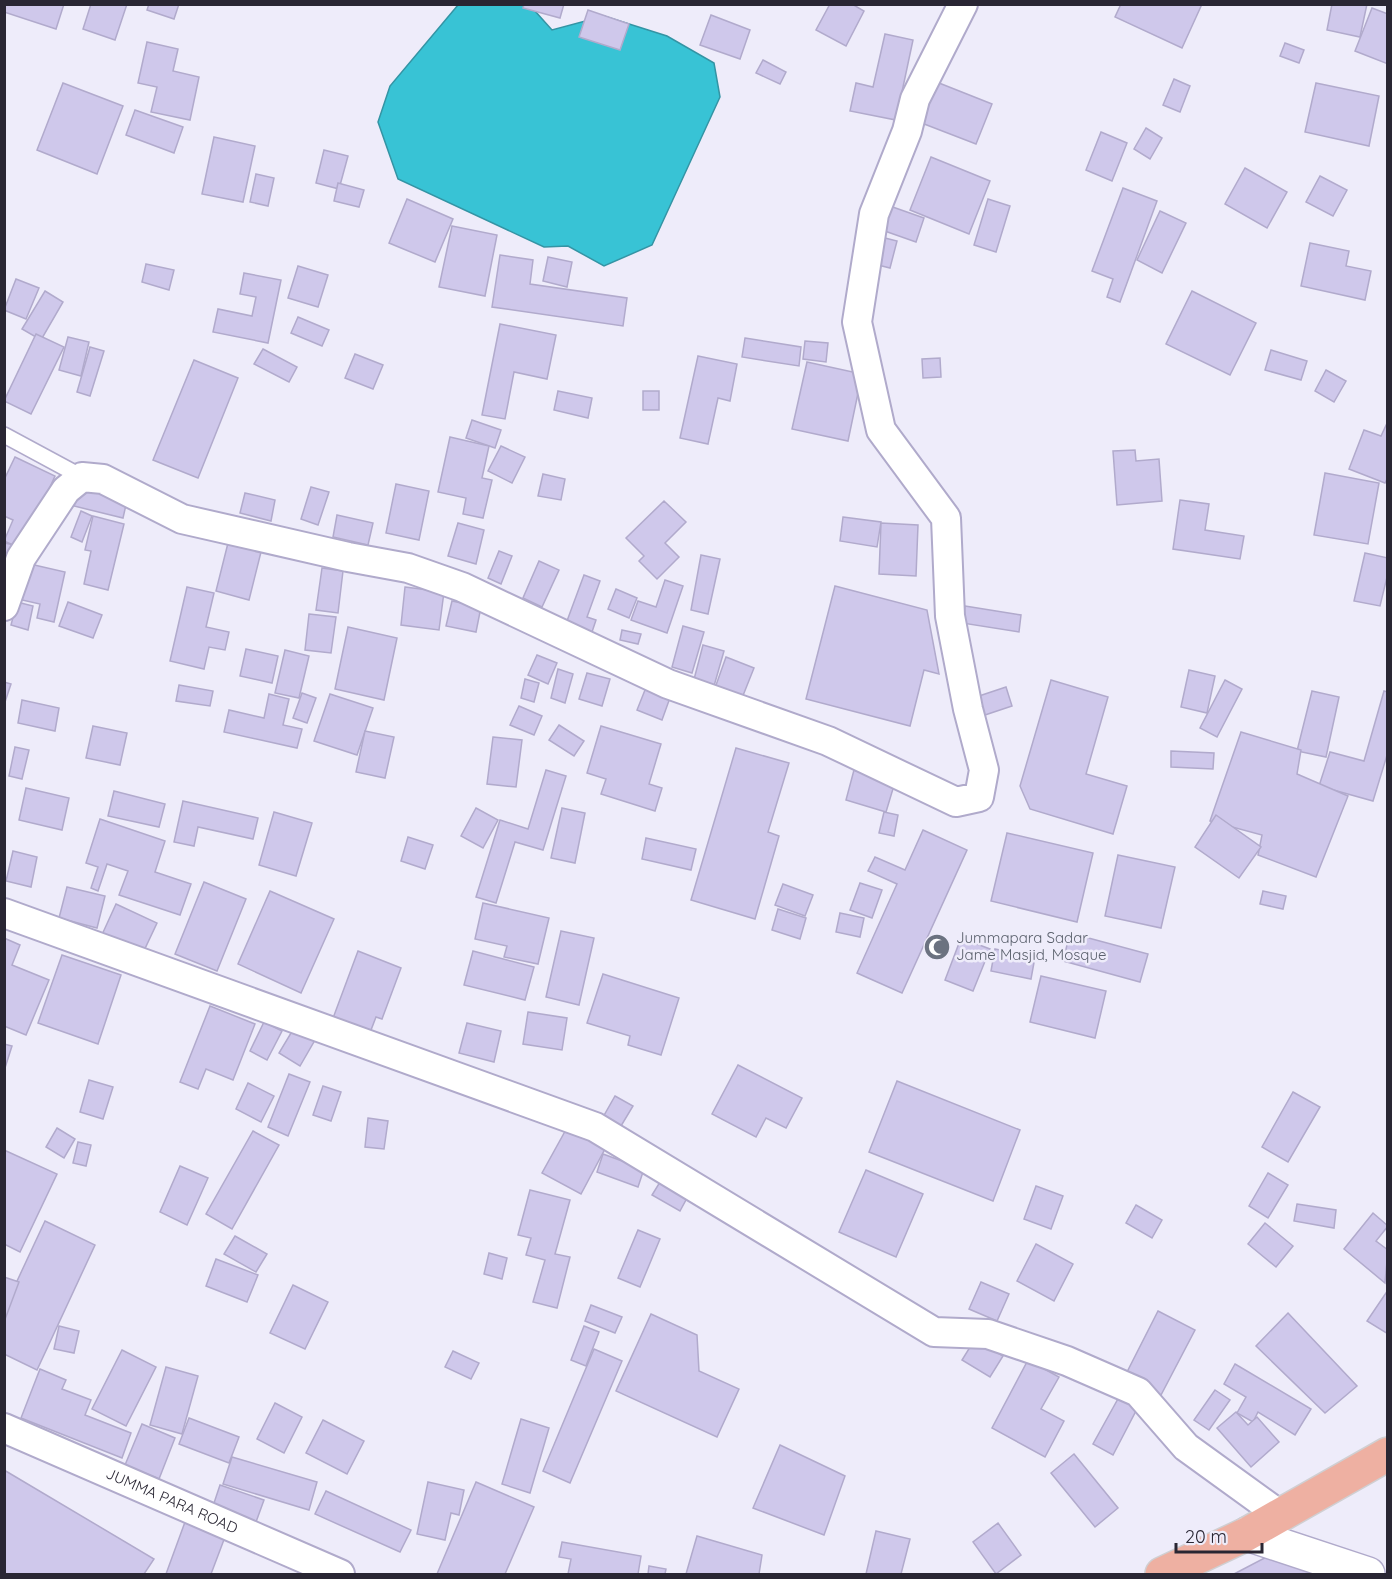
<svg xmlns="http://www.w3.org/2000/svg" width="1392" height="1579" font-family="Quicksand,sans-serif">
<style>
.water{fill:#38c3d5;stroke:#3494a4;stroke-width:1.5}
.building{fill:#cfc8eb;stroke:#b1aacc;stroke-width:1.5}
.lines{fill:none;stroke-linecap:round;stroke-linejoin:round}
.service-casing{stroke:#b0aacb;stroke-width:18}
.minor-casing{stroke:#b0aacb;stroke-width:32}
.tertiary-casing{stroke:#b0aacb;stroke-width:36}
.trunk-casing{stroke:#d0cfd2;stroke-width:36}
.service{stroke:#fff;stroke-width:15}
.minor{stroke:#fff;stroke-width:28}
.tertiary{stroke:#fff;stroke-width:33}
.trunk{stroke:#eeb0a2;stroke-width:33}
.labels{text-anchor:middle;stroke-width:5;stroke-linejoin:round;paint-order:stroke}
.worship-label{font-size:15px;fill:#5b616d;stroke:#eeecfa;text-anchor:start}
.street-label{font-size:15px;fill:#292633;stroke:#eeecfa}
</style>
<rect width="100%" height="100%" fill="#eeecfa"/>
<!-- water -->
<path class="water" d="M458,5h64l12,5 18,20 52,-14 63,20 47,27 6,34 -68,148 -48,21 -36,-20 -24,1 -146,-68 -20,-57 12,-36z"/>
<!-- building -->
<g class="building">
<path d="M4,4h60l-8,25 -52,-17z"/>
<path d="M127,4l-12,36 -32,-11 8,-25z"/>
<path d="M149,4h30l-5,15 -27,-9z"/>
<path d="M524,4h40l-4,14 -37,-10z"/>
<path d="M830,4h22l12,7 -18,35 -30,-16z"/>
<path d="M1121,4h81l-20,44 -67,-31z"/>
<path d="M1332,4h35l-7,33 -33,-7z"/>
<path d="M1372,8l16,6v50l-33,-13z"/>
<path d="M588,10l41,14 -9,26 -41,-13z"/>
<path d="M711,15l39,15 -10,29 -40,-14z"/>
<path d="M885,34l28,6 -17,80 -46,-9 6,-28 17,4z"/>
<path d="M147,42l31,7 -5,22 26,6 -9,43 -39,-8 6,-25 -19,-4z"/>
<path d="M1285,43l19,7 -5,13 -19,-7z"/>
<path d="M763,60l23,12 -6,12 -24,-11z"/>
<path d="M1174,79l16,7 -10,26 -17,-7z"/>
<path d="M934,81l58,23 -16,40 -57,-22z"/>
<path d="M63,83l60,23 -26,68 -60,-24z"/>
<path d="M1316,83l63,13 -10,50 -64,-14z"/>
<path d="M135,110l48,17 -9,26 -48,-18z"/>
<path d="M1146,128l16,10 -12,21 -16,-10z"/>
<path d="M1101,132l26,11 -15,38 -26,-11z"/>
<path d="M214,137l41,9 -12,56 -41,-8z"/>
<path d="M324,150l24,6 -9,33 -23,-6z"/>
<path d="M931,157l59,24 -21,53 -59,-24z"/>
<path d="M1245,168l42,24 -20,36 -42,-24z"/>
<path d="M256,174l18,4 -6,28 -18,-4z"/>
<path d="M1320,176l27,14 -14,26 -27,-14z"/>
<path d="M338,183l26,7 -5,17 -25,-6z"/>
<path d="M1123,188l34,13 -37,101 -13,-5 6,-18 -21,-8z"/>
<path d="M407,199l46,20 -18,43 -46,-19z"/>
<path d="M988,199l22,7 -14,46 -22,-7z"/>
<path d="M887,205l37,13 -8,24 -37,-13z"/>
<path d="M1160,211l26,12 -24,50 -25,-13z"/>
<path d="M452,226l45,9 -12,61 -46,-9z"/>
<path d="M881,237l16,4 -7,27 -16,-4z"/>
<path d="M1310,243l39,8 -3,15 25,5 -6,29 -64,-14z"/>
<path d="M500,255l33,5 -3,24 97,14 -4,28 -131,-19z"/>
<path d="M548,257l24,5 -5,25 -24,-6z"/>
<path d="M146,264l28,6 -5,20 -27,-8z"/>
<path d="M298,266l30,9 -10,32 -30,-9z"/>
<path d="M244,273l37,7 -13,63 -55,-11 5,-23 34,7 4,-19 -16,-3z"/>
<path d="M16,279l23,9 -13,31 -22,-9z"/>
<path d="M45,291l18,11 -22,38 -19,-11z"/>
<path d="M1192,291l64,32 -26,52 -64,-31z"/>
<path d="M298,317l31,13 -7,16 -31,-13z"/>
<path d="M500,324l56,11 -9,44 -33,-7 -9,47 -23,-4z"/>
<path d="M36,334l28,13 -33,67 -27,-13z"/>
<path d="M68,337l21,5 -8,34 -22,-6z"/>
<path d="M745,338l56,9 -2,19 -57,-9z"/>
<path d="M805,341l23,2 -2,19 -23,-3z"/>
<path d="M90,347l14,4 -14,45 -13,-4z"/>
<path d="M263,349l34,18 -8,15 -35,-18z"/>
<path d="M1271,350l36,11 -6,19 -36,-10z"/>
<path d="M355,354l28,11 -10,24 -28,-11z"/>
<path d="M698,356l39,8 -7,37 -12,-3 -10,46 -28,-6z"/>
<path d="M940,358l1,19 -18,1 -1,-19z"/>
<path d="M194,360l44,18 -40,100 -45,-18z"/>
<path d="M807,362l55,12 -14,67 -56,-12z"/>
<path d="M1326,370l20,11 -12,21 -19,-11z"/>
<path d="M558,391l34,7 -4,20 -34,-8z"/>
<rect x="643" y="391" width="16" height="19"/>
<path d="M472,420l29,10 -6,18 -29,-10z"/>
<path d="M1388,421v56l-3,6 -36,-14 15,-39 17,6z"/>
<path d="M450,437l39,9 -7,32 10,2 -9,38 -20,-4 3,-16 -28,-6z"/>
<path d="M501,446l24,11 -13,26 -24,-12z"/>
<path d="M1135,450l1,11 23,-2 3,42 -45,4 -4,-54z"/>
<path d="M15,457l40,19 -33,73 -18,-8 9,-21 -9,-4v-36z"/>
<path d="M1325,473l54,10 -11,61 -54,-9z"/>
<path d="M543,474l22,5 -4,21 -23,-4z"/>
<path d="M79,484l49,12 -5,22 -49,-12z"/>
<path d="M396,484l33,7 -10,49 -33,-7z"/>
<path d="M311,487l18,5 -11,33 -17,-6z"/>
<path d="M245,493l30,7 -4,21 -31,-8z"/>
<path d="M1180,500l29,4 -4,26 39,6 -4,23 -67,-10z"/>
<path d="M664,501l22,21 -21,21 14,14 -22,22 -18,-18 5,-5 -18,-18z"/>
<path d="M81,511l11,5 -10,26 -11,-5z"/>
<path d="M337,515l36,8 -5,22 -35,-8z"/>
<path d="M93,516l31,8 -16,66 -24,-6 7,-33 -6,-1z"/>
<path d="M843,517l38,5 -4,25 -37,-6z"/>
<path d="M458,523l26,7 -8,34 -28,-8z"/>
<path d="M881,523l37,2 -2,51 -37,-2z"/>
<path d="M229,539l33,9 -13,52 -33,-9z"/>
<path d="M4,543l11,2 -11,23z"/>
<path d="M499,551l13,5 -11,28 -13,-6z"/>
<path d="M1365,553l23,5v15l-8,33 -26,-5z"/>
<path d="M701,555l19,4 -12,55 -17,-4z"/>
<path d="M539,561l20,9 -17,37 -19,-9z"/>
<path d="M30,564l35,8 -11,50 -17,-4 3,-14 -18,-4z"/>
<path d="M322,568l21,3 -5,42 -22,-3z"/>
<path d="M584,575l16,6 -13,36 9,3 -6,18 -26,-9z"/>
<path d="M665,580l18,6 -16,47 -36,-13 7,-19 18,6z"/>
<path d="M835,586l92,24 12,64 -15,-4 -14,56 -104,-27z"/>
<path d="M187,587l27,6 -8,34 23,5 -4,18 -16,-3 -5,22 -34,-8z"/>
<path d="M405,587l39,5 -5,38 -38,-5z"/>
<path d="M616,589l21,9 -8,20 -21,-9z"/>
<path d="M452,601l29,6 -5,25 -30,-6z"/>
<path d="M17,602l16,4 -5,24 -17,-5z"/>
<path d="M68,602l34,13 -9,23 -34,-12z"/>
<path d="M965,606l56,9 -2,17 -57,-9z"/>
<path d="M309,614l27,3 -5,36 -26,-3z"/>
<path d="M683,626l21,6 -12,41 -20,-6z"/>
<path d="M348,627l49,11 -13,62 -49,-11z"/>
<path d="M622,630l19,4 -3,10 -18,-4z"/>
<path d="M703,645l21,6 -12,42 -20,-6z"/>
<path d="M246,649l32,7 -6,27 -32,-7z"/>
<path d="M285,650l24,6 -10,42 -24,-5z"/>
<path d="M537,655l20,8 -9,21 -20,-9z"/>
<path d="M726,657l28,11 -12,30 -27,-10z"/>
<path d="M558,669l15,5 -8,29 -14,-5z"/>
<path d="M1189,670l26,6 -8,37 -26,-6z"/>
<path d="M587,673l23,6 -8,27 -23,-7z"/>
<path d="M525,679l14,4 -5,19 -13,-4z"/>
<path d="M1051,680l57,17 -22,77 41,12 -14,48 -83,-25 -10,-23z"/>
<path d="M1225,680l17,9 -25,48 -17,-9z"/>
<path d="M4,682l7,2 -7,21z"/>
<path d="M179,685l34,6 -3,15 -34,-5z"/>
<path d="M647,685l24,10 -9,25 -25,-10z"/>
<path d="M1006,687l6,19 -39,13 -6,-19z"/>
<path d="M1312,691l27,6 -13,60 -29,-6z"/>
<path d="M1384,691l4,1v60l-15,49 -54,-15 11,-34 34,9z"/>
<path d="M302,693l14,5 -9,25 -14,-5z"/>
<path d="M269,694l20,5 -6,26 19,4 -5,19 -73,-16 5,-22 35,8z"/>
<path d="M330,694l43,14 -16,47 -43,-14z"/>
<path d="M22,700l37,8 -4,23 -37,-8z"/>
<path d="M519,706l23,10 -8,19 -24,-10z"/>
<path d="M559,725l25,16 -10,15 -25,-16z"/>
<path d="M93,726l34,7 -7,32 -34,-7z"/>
<path d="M601,726l60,18 -12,40 13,4 -7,23 -54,-17 5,-15 -19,-6z"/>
<path d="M365,731l29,6 -9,41 -29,-6z"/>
<path d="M1241,732l60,18 -4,24 51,22 -32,81 -58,-22 4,-20 -52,-14z"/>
<path d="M493,737l29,3 -6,47 -29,-3z"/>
<path d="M15,747l14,3 -7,29 -13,-3z"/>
<path d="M736,748l53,15 -21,69 11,4 -24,83 -64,-19z"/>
<path d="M1171,751l43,2 -1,16 -42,-2z"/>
<path d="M546,770l20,6 -23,74 -28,-8 -19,61 -20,-6 24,-77 28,9z"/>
<path d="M854,770l41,12 -9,30 -40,-12z"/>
<path d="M26,788l43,10 -7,32 -43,-10z"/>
<path d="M114,791l51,13 -6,23 -51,-11z"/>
<path d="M183,801l75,17 -5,21 -55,-12 -4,19 -20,-4z"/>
<path d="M476,808l22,12 -15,28 -22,-12z"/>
<path d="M562,808l23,5 -10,50 -24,-5z"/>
<path d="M274,812l38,11 -16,53 -37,-11z"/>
<path d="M884,812l14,3 -4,21 -15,-3z"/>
<path d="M1216,815l45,32 -22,31 -44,-31z"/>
<path d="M100,819l65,22 -10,31 36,12 -11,31 -61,-20 9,-24 -21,-7 -9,27 -7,-3 7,-21 -12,-4z"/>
<path d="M923,830l44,20 -65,143 -45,-20 40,-89 -29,-13 7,-14 30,13z"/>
<path d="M1007,833l86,20 -16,69 -86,-21z"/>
<path d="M408,837l25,8 -8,24 -24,-8z"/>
<path d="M646,838l50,11 -5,21 -49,-11z"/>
<path d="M13,851l24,6 -6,30 -25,-6z"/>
<path d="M1118,855l57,12 -14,61 -56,-12z"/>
<path d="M204,882l42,17 -29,72 -42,-17z"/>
<path d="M860,883l22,7 -10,28 -22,-8z"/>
<path d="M783,884l30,11 -8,21 -30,-11z"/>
<path d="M67,887l38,9 -8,32 -38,-10z"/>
<path d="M270,891l64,28 -33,74 -63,-29z"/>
<path d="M1263,891l23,5 -3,13 -23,-5z"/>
<path d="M483,903l66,15 -11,46 -34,-7 3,-11 -32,-7z"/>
<path d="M116,904l41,19 -16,34 -41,-18z"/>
<path d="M778,909l28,9 -6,21 -28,-9z"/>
<path d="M840,913l24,5 -4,19 -24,-5z"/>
<path d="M561,931l33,7 -15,67 -33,-8z"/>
<path d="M1070,933l78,21 -8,28 -77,-21z"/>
<path d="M4,938l16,7 -8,20 37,15 -23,55 -22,-9z"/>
<path d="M961,938l29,11 -17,42 -28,-11z"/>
<path d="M995,949l40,8 -4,22 -40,-8z"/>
<path d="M358,951l43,17 -19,51 -6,-2 -13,34 -37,-14z"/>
<path d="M473,951l61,16 -9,33 -61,-15z"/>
<path d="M62,955l59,20 -23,69 -60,-21z"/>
<path d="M603,974l76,24 -18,57 -33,-10 2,-9 -43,-13z"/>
<path d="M1041,976l65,15 -11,47 -65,-16z"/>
<path d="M210,1006l45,18 -22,56 -27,-11 -8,20 -18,-7z"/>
<path d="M528,1012l39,6 -5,32 -39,-6z"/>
<path d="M264,1022l18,9 -15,29 -17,-9z"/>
<path d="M467,1023l34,8 -7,31 -35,-9z"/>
<path d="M294,1028l21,12 -15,26 -21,-13z"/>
<path d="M4,1044l8,2 -8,25z"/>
<path d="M738,1065l64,33 -16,30 -20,-10 -10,19 -44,-23z"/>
<path d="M289,1074l21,8 -22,54 -20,-9z"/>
<path d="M89,1080l24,7 -10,32 -23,-7z"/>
<path d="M897,1081l123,49 -27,71 -124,-49z"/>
<path d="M248,1083l26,13 -13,26 -25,-13z"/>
<path d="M323,1086l18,6 -10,29 -18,-6z"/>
<path d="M1293,1092l27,15 -32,55 -26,-15z"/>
<path d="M615,1096l18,10 -18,30 -17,-10z"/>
<path d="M368,1118l20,3 -4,28 -19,-2z"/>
<path d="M568,1126l38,21 -25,47 -39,-21z"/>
<path d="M57,1128l18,11 -11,19 -18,-11z"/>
<path d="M253,1131l26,14 -47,84 -26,-15z"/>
<path d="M78,1142l13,3 -5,21 -13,-3z"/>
<path d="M4,1150l53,24 -37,78 -16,-8z"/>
<path d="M603,1154l41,15 -6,18 -41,-15z"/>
<path d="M180,1166l28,12 -21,47 -27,-13z"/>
<path d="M866,1170l57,24 -27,63 -57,-25z"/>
<path d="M1268,1173l20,12 -20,33 -19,-12z"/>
<path d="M660,1182l27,16 -7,13 -28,-16z"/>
<path d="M1036,1186l27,10 -12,33 -27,-10z"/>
<path d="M530,1190l40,10 -15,54 15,3 -13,51 -24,-6 12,-42 -19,-5 5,-17 -13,-3z"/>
<path d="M1297,1204l39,6 -2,18 -40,-7z"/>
<path d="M1136,1205l26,15 -10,18 -26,-15z"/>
<path d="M1373,1213l15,13 -12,15 12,9 -3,33 -41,-34z"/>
<path d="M45,1221l50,24 -58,125 -33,-16v-45z"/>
<path d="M1265,1223l28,23 -17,21 -28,-23z"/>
<path d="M638,1230l22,9 -20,48 -22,-9z"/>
<path d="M235,1236l32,18 -11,18 -32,-18z"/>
<path d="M1036,1244l37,20 -19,37 -37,-20z"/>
<path d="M489,1253l18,5 -5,21 -18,-5z"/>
<path d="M216,1259l42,16 -11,27 -41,-16z"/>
<path d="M4,1277l15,5 -15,40z"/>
<path d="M981,1282l28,12 -12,27 -28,-12z"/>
<path d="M293,1285l35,17 -23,47 -35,-16z"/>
<path d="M1388,1290v44l-21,-13z"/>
<path d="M591,1305l31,12 -7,16 -30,-12z"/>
<path d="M1158,1311l37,19 -34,65 -36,-19z"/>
<path d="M1288,1313l69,73 -32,27 -69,-67z"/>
<path d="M651,1314l46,21 2,36 40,18 -22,48 -101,-46z"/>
<path d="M59,1326l20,5 -5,22 -20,-4z"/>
<path d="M584,1326l15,6 -13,34 -15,-6z"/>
<path d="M975,1339l28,17 -13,21 -28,-17z"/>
<path d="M594,1349l28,12 -52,122 -27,-12z"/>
<path d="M122,1350l34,17 -30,59 -34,-17z"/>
<path d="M453,1351l26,12 -8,16 -26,-12z"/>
<path d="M1028,1360l31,17 -18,32 23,12 -19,36 -53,-29z"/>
<path d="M1235,1364l76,45 -16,26 -37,-23 -5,10 -16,-9 9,-16 -22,-13z"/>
<path d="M166,1367l32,9 -16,58 -32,-9z"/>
<path d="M40,1369l26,11 -4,9 29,11 -6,15 46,18 -9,25 -101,-40z"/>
<path d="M1215,1390l15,10 -21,30 -15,-10z"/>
<path d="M1119,1397l19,10 -25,48 -20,-11z"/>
<path d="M275,1403l27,14 -18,36 -27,-14z"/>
<path d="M1236,1412l12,13 9,-8 22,25 -28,25 -34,-39z"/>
<path d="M189,1418l50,19 -10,26 -50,-19z"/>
<path d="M521,1419l28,9 -19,65 -28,-9z"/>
<path d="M323,1420l41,21 -17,33 -41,-21z"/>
<path d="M142,1424l33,14 -16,41 -34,-14z"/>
<path d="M780,1445l65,31 -21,59 -71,-27z"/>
<path d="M1074,1454l44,54 -23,19 -44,-54z"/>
<path d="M232,1457l85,25 -8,28 -86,-26z"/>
<path d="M4,1470l150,89 -10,15h-140z"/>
<path d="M428,1482l36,8 -5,25 -8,-2 -6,27 -28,-6z"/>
<path d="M476,1482l58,25 -29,67h-68z"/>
<path d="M220,1485l44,15 -8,22 -43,-16z"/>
<path d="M326,1491l85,39 -11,22 -85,-38z"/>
<path d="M185,1522l40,15 -14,37h-45z"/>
<path d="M998,1523l23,32 -25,19 -23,-32z"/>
<path d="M876,1531l34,8 -9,35h-35z"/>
<path d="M697,1536l65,19 -3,19h-73z"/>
<path d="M562,1542l79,14 -3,18h-70l3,-15 -12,-2z"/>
<path d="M1274,1553l65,21h-105z"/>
<path d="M649,1566l17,3 -1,5h-17z"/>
</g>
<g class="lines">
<defs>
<path id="service" d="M4,435l78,42"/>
<g id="minor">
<path d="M4,606l17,-48 45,-68 16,-13 21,2 79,40 166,38 60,11 54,19 206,97 160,57 128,61 23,-5 5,-27 -16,-61 -18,-93 -4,-98 -65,-88 -24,-108 17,-108 33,-83 8,-32 48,-95"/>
<path d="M4,913l591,214 339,205 54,2 79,27 71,31 48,55 94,68"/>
<path id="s1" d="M4,1428l336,146"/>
</g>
<path id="tertiary" d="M1247,1534l121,40"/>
<path id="trunk" d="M1162,1574l85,-40 141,-80"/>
</defs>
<!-- service casing -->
<use href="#service" class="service-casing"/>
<!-- minor casing -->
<use href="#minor" class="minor-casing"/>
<!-- tertiary casing -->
<use href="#tertiary" class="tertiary-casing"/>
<!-- trunk casing -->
<use href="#trunk" class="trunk-casing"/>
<!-- service -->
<use href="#service" class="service"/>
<!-- minor -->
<use href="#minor" class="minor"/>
<!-- tertiary -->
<use href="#tertiary" class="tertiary"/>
<!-- trunk -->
<use href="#trunk" class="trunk"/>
</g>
<!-- icons -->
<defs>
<symbol id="mosque-disc" viewBox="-11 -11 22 22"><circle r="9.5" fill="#6b7280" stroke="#eeecfa"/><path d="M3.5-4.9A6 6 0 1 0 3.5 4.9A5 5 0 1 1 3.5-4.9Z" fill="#fff"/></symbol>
</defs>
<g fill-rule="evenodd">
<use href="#mosque-disc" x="922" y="932" width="30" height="30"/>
</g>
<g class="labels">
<!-- worship labels -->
<g class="worship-label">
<text x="956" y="943">Jummapara Sadar<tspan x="956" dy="17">Jame Masjid, Mosque</tspan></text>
</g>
<!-- street labels -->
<g class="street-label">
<text dy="5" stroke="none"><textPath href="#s1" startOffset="183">JUMMA PARA ROAD</textPath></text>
</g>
</g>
<!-- border -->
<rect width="1392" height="1579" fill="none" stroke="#292633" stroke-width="12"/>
<!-- scale -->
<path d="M1176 1543v9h86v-9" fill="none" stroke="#292633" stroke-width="3"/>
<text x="1185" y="1543" font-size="18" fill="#292633" stroke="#eeecfa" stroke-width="4.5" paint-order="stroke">20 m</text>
</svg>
